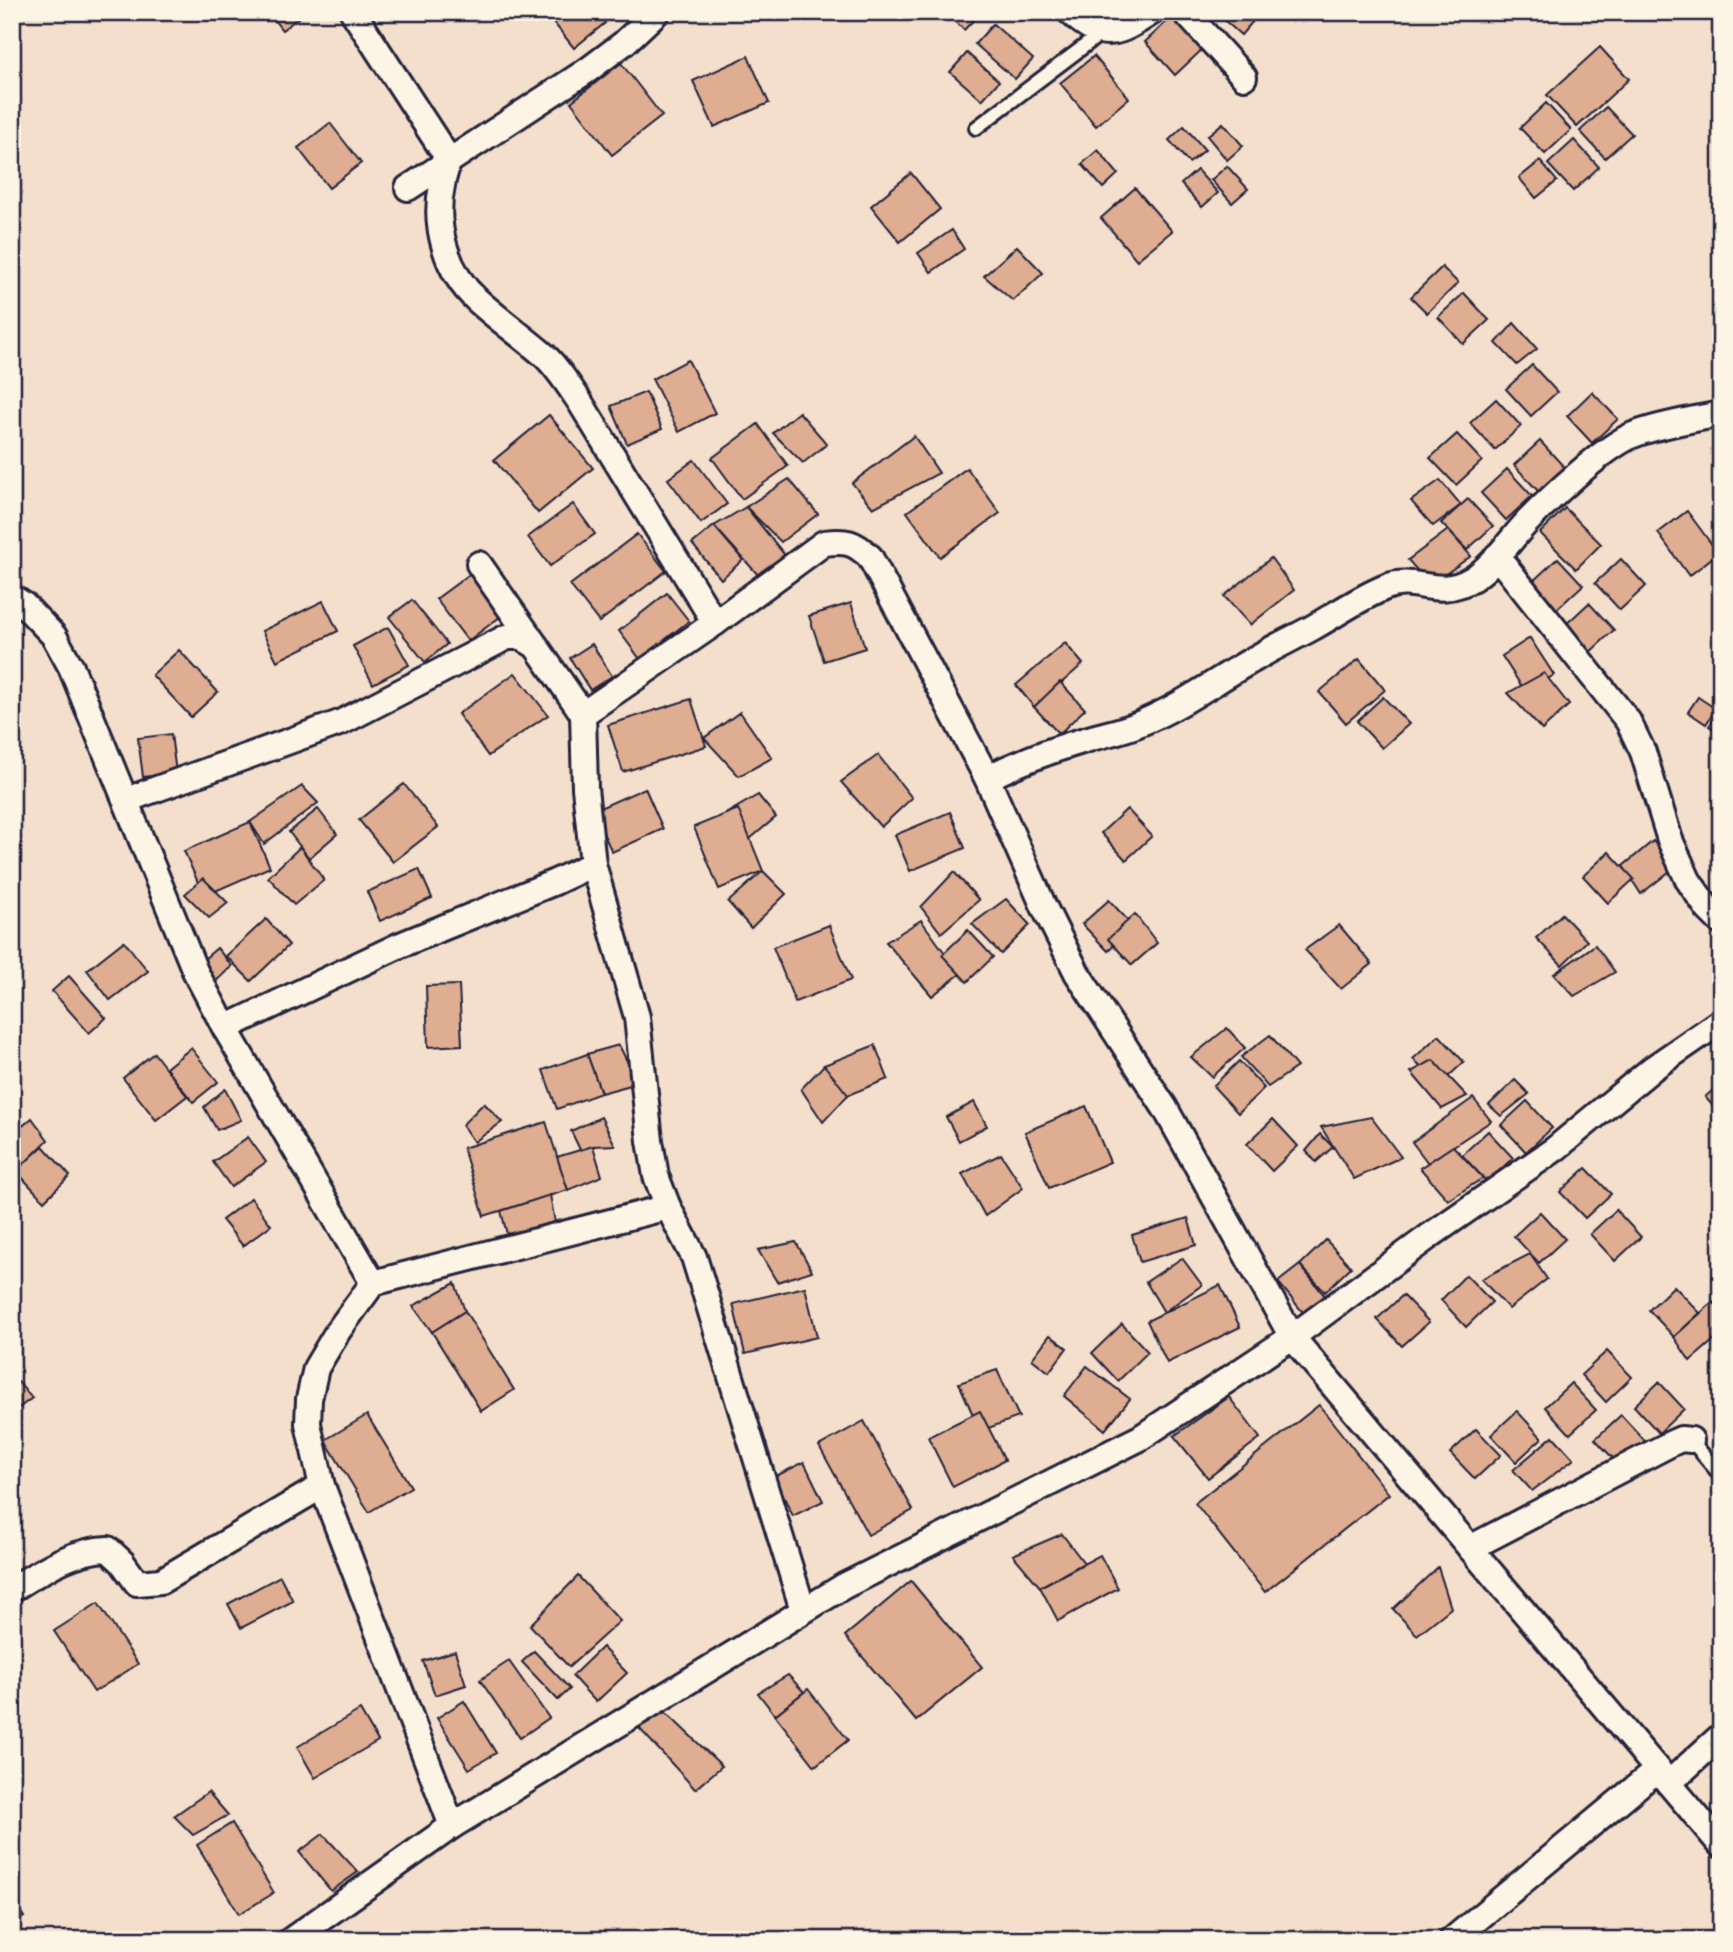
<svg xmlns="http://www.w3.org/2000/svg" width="1733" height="1952" font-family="'Gochi Hand',sans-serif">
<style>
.building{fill:#dfad91;stroke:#22223b;stroke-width:2}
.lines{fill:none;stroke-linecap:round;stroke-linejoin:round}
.service-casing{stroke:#22223b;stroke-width:18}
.minor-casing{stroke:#22223b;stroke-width:30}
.service{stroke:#fcf5e5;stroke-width:12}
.minor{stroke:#fcf5e5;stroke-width:24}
</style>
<rect width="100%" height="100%" fill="#f3dfcc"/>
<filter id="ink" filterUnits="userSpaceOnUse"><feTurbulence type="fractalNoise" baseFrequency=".0143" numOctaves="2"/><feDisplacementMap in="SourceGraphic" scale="14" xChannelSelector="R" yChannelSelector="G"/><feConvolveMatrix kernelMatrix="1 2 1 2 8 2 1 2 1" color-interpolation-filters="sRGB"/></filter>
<g filter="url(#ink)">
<!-- building -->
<g class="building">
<path d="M268,12h38l-24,18z"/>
<path d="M545,12h51l9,11 -31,25z"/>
<path d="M946,12h35l-17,18z"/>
<path d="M1177,12l30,33 -32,30 -30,-33z"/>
<path d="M1215,12h46l-20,23z"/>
<path d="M993,24l40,35 -18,20 -40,-35z"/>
<path d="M1600,47l29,32 -52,48 -30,-32z"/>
<path d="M967,53l32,28 -17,19 -32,-28z"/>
<path d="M748,56l21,47 -55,24 -21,-46z"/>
<path d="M1094,56l35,42 -33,28 -36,-43z"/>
<path d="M621,63l41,53 -50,39 -41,-53z"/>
<path d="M1546,103l25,27 -26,24 -25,-26z"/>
<path d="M1606,107l26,27 -27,24 -25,-27z"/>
<path d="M330,123l31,40 -32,25 -31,-40z"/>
<path d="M1223,123l20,23 -16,14 -20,-24z"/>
<path d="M1184,126l21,24 -16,13 -20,-23z"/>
<path d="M1574,140l25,27 -26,24 -25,-27z"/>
<path d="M1098,150l20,24 -15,14 -21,-24z"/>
<path d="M1540,161l17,20 -21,17 -17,-20z"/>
<path d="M1227,166l21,23 -16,14 -21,-23z"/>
<path d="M1197,170l21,23 -16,14 -21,-23z"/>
<path d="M911,173l29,36 -40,33 -29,-36z"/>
<path d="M1135,188l37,43 -35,29 -36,-42z"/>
<path d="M952,230l12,19 -33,23 -13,-19z"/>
<path d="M1017,246l26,27 -30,28 -29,-25z"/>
<path d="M1442,267l16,16 -31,30 -16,-16z"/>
<path d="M1464,293l25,27 -26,24 -25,-27z"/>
<path d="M1514,323l23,26 -20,16 -21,-22z"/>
<path d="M688,360l27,53 -36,19 -27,-53z"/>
<path d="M1532,365l25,27 -26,24 -25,-27z"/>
<path d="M646,392l16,37 -35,15 -16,-38z"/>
<path d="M1592,392l26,27 -26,24 -25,-27z"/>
<path d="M1496,399l25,27 -26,24 -25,-27z"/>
<path d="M799,412l28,32 -24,19 -30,-30z"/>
<path d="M549,415l44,53 -55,45 -44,-53z"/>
<path d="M758,424l30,42 -46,33 -30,-41z"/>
<path d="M1457,434l25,27 -26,24 -26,-27z"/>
<path d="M914,436l25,37 -66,35 -21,-25z"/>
<path d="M1540,441l25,27 -26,24 -25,-27z"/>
<path d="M694,460l33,44 -26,19 -33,-44z"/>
<path d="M967,468l33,45 -60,44 -33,-45z"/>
<path d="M1507,469l25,27 -26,24 -25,-27z"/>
<path d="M789,479l29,35 -37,28 -35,-35z"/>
<path d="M1440,480l21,25 -28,21 -22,-25z"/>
<path d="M1468,499l25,27 -26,24 -26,-27z"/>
<path d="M573,504l22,30 -45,32 -22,-29z"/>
<path d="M746,507l42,52 -29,17 -45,-50z"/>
<path d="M1565,508l36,36 -25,25 -36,-36z"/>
<path d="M1687,511l31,42 -29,23 -31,-43z"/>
<path d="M714,526l29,34 -22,19 -29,-35z"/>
<path d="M1448,530l23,26 -41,29 -22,-25z"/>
<path d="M637,534l29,37 -67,51 -29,-37z"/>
<path d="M1271,558l23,32 -44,35 -26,-29z"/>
<path d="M1558,558l25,27 -26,24 -25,-27z"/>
<path d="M1621,559l25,27 -26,24 -25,-27z"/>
<path d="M474,571l31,42 -37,28 -32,-42z"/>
<path d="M667,593l22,28 -49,38 -21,-28z"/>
<path d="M412,600l35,44 -22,18 -36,-45z"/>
<path d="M323,601l15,30 -61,30 -15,-30z"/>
<path d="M851,603l14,45 -41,13 -15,-45z"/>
<path d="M1589,603l25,27 -26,24 -25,-27z"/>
<path d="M388,627l21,38 -36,19 -20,-38z"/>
<path d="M1530,638l24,37 -28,18 -24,-37z"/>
<path d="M1065,643l18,21 -49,43 -18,-22z"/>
<path d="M592,644l20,32 -22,14 -20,-32z"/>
<path d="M179,650l39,42 -27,25 -39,-42z"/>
<path d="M1359,659l26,31 -39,33 -27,-31z"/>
<path d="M515,673l33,42 -60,41 -30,-42z"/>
<path d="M1544,673l25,32 -27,25 -34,-37z"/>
<path d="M1060,682l25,27 -26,25 -25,-27z"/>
<path d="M1383,697l26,27 -27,24 -25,-27z"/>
<path d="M1698,697l18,12 -10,15 -18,-12z"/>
<path d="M691,699l15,47 -83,26 -15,-47z"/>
<path d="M1721,710v24l-12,-8z"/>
<path d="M740,712l32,46 -33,18 -35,-38z"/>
<path d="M171,734l5,39 -33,4 -5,-39z"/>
<path d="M878,755l34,43 -31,29 -40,-45z"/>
<path d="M404,784l34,43 -45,35 -34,-42z"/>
<path d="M302,786l16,17 -54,41 -14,-22z"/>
<path d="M645,788l18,41 -51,23 -19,-41z"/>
<path d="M758,795l18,22 -26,22 -26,-24z"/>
<path d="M318,809l19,25 -28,24 -20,-26z"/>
<path d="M738,809l25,62 -44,18 -25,-62z"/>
<path d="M1127,809l25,27 -26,24 -25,-27z"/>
<path d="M950,812l15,36 -55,23 -15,-36z"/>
<path d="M250,822l20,45 -66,29 -20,-45z"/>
<path d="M1653,841l22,26 -34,27 -18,-28z"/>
<path d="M300,847l24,33 -30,25 -26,-28z"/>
<path d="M1609,852l25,27 -26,24 -25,-27z"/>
<path d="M419,869l13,29 -52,23 -13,-29z"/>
<path d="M763,871l23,23 -35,34 -23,-26z"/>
<path d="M954,872l25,28 -38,33 -20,-26z"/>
<path d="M203,878l25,25 -19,15 -24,-24z"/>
<path d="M1006,899l24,26 -29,29 -29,-30z"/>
<path d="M1109,900l25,27 -26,24 -26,-27z"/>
<path d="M1135,914l22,29 -25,22 -24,-26z"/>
<path d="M1562,914l25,27 -25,24 -26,-27z"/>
<path d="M266,919l23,26 -38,36 -25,-25z"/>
<path d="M921,920l39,54 -28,22 -46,-54z"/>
<path d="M829,925l22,55 -56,22 -22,-55z"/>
<path d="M1339,925l33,39 -31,25 -36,-39z"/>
<path d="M968,930l25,27 -26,25 -25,-27z"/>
<path d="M124,941l24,30 -38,29 -23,-30z"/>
<path d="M1595,945l20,27 -41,24 -20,-22z"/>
<path d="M217,948l15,18 -20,19 -16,-19z"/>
<path d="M69,976l37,42 -17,15 -37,-42z"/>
<path d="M459,985l3,60 -34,2 -2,-61z"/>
<path d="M1227,1028l18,20 -33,29 -21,-20z"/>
<path d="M1270,1035l27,32 -29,20 -27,-30z"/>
<path d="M1439,1035l25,27 -26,24 -25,-27z"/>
<path d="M619,1045l19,38 -37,10 -14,-39z"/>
<path d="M875,1045l13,34 -50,20 -14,-34z"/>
<path d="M191,1048l27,34 -25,20 -27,-34z"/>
<path d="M154,1053l33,43 -31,24 -33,-42z"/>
<path d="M587,1054l14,39 -44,16 -14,-39z"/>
<path d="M1433,1060l34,36 -25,13 -31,-37z"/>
<path d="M1239,1061l25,27 -26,25 -25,-27z"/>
<path d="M824,1065l24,30 -25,27 -22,-33z"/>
<path d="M1515,1080l14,14 -28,22 -12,-11z"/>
<path d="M1721,1083v32l-16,-18z"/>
<path d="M225,1089l16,31 -24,10 -13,-23z"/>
<path d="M1473,1098l18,23 -63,42 -16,-21z"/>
<path d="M1527,1101l25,27 -26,24 -25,-27z"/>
<path d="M974,1102l13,24 -28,15 -13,-24z"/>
<path d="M484,1103l18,19 -28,20 -12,-17z"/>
<path d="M1086,1106l24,56 -61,26 -24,-56z"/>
<path d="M601,1117l14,28 -22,1 -9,12 -13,-27z"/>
<path d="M1371,1117l30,40 -47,22 -33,-52z"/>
<path d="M32,1118l16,22 -27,27 -9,-8v-24z"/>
<path d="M1273,1119l25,27 -26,25 -25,-27z"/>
<path d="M546,1122l22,68 -84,26 -21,-68z"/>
<path d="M1488,1131l25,27 -26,24 -25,-27z"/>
<path d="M1320,1134l13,13 -17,15 -10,-11z"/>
<path d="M248,1137l18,25 -35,25 -18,-25z"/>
<path d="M43,1146l27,30 -26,25 -28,-30z"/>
<path d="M593,1146l9,30 -34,14 -11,-33z"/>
<path d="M1453,1146l30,32 -35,22 -28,-32z"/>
<path d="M1001,1154l22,34 -38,28 -23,-42z"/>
<path d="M1586,1168l25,26 -26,24 -25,-26z"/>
<path d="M550,1195l7,38 -48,9 -8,-31z"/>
<path d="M251,1198l20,27 -28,21 -21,-26z"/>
<path d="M1616,1210l25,27 -26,24 -25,-27z"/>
<path d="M1540,1212l25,27 -26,24 -25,-27z"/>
<path d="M1188,1218l8,27 -56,17 -8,-27z"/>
<path d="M1326,1240l25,27 -26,25 -25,-27z"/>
<path d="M796,1242l16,29 -35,11 -19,-32z"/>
<path d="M1530,1254l17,25 -38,30 -28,-30z"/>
<path d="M1182,1258l20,27 -38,27 -18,-30z"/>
<path d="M1300,1265l30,37 -25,13 -27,-33z"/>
<path d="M1466,1275l26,27 -26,25 -25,-27z"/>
<path d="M455,1283l10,28 -33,21 -19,-26z"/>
<path d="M1220,1285l20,42 -73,36 -20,-42z"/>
<path d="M1674,1286l26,27 -26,24 -25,-27z"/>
<path d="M805,1287l12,50 -72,17 -12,-50z"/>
<path d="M1403,1295l26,27 -27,24 -25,-27z"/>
<path d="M1713,1302l8,8v24l-31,27 -16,-24z"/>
<path d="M465,1311l49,79 -33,21 -49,-79z"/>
<path d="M1122,1324l26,28 -30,29 -26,-28z"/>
<path d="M1050,1335l17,13 -18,24 -17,-13z"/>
<path d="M1607,1351l25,26 -26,25 -25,-27z"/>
<path d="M1087,1366l43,33 -25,31 -41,-34z"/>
<path d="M997,1370l22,47 -39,14 -21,-48z"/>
<path d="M12,1375l20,23 -20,15z"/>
<path d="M1659,1382l25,27 -25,24 -25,-27z"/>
<path d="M1571,1383l25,27 -26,24 -25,-27z"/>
<path d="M1229,1397l31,41 -52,40 -34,-42z"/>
<path d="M1319,1405l70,89 -124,98 -70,-89z"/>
<path d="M980,1411l25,49 -52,27 -25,-50z"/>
<path d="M1517,1411l25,27 -26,24 -25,-27z"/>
<path d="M367,1415l44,72 -42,25 -44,-72z"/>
<path d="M1621,1415l25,27 -26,24 -25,-27z"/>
<path d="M864,1421l49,89 -45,25 -49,-89z"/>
<path d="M1476,1429l25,26 -26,24 -25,-26z"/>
<path d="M1553,1436l21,23 -42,32 -19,-21z"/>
<path d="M804,1462l19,39 -30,15 -19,-39z"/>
<path d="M1062,1534l22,29 -44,24 -27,-32z"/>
<path d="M1100,1555l18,33 -60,33 -18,-34z"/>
<path d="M1438,1567l13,41 -34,27 -24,-26z"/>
<path d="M280,1576l13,25 -52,27 -13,-24z"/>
<path d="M578,1576l42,45 -51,46 -39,-42z"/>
<path d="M911,1581l71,86 -66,54 -71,-85z"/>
<path d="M98,1603l40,61 -44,28 -40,-61z"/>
<path d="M602,1647l25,26 -31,29 -24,-26z"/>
<path d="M455,1651l11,34 -31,10 -12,-34z"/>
<path d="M534,1651l36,38 -12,11 -36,-38z"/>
<path d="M509,1661l40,57 -29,20 -40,-58z"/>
<path d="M788,1675l16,17 -29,23 -17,-22z"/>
<path d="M808,1689l40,51 -33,26 -40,-51z"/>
<path d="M464,1701l32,52 -27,16 -32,-51z"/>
<path d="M660,1707l62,59 -27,23 -56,-61z"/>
<path d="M360,1710l18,31 -63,37 -18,-31z"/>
<path d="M208,1792l20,23 -35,20 -19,-19z"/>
<path d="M232,1823l42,70 -35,21 -42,-69z"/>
<path d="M323,1834l35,38 -27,19 -32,-39z"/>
<path d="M12,1900l12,17 -12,8z"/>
</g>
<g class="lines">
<defs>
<g id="service">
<path d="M976,128l127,-96"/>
<path d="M1691,1440l30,36"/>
</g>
<g id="minor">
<path d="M353,12l96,148c-3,9 -6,18 -7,26 -9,40 5,87 35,114 21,19 45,36 67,55 14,13 25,31 36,47l135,221"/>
<path d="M1070,12c33,30 47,23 82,0"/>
<path d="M1185,12l59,65"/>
<path d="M408,188l180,-118 36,-27 33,-31"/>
<path d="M1497,556l131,165 15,31 27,88 18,40 20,29 13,13"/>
<path d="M479,564l104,150"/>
<path d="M12,597l12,8 30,31 17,31 124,304 30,57"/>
<path d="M987,778c32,-16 64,-28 98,-38 19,-6 39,-9 56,-17 41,-17 77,-44 115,-65 18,-11 38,-20 56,-30 25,-14 47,-30 74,-41 30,-12 51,13 86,-8 21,-13 39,-40 55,-57 24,-25 76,-74 106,-87 25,-10 62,-16 88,-21"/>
<path d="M126,800l216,-78 165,-85h14l15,9"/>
<path d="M593,864l44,153 13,124 6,35 12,31"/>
<path d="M373,1283l-148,-255 173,-82 157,-64 38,-18 -8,-76 -2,-74 132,-91 109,-80c22,-3 30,-1 46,14l117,221 57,129 33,66 88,135 127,229 429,508"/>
<path d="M322,1486l-14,-62 1,-25 7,-31 22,-37 35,-48 295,-76 26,50 109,353"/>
<path d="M1470,1548l202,-105 9,-4 10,1"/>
<path d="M12,1589c30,-18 60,-39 96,-40l14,13 15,21 24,-2 161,-95 130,340"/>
<path d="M1669,1783l52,-47"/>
<path d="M291,1940l161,-114 392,-240 296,-148 152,-101 139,-102 124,-86 98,-81 68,-47"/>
<path d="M1452,1940l206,-171"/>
</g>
</defs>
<!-- service casing -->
<use href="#service" class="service-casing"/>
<!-- minor casing -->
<use href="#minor" class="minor-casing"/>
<!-- service -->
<use href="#service" class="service"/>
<!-- minor -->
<use href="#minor" class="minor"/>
</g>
</g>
<!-- margin -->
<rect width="1733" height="1952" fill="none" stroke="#fcf5e5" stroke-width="42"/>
<rect x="21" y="21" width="1691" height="1910" fill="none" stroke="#22223b" stroke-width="2.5" filter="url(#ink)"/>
</svg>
